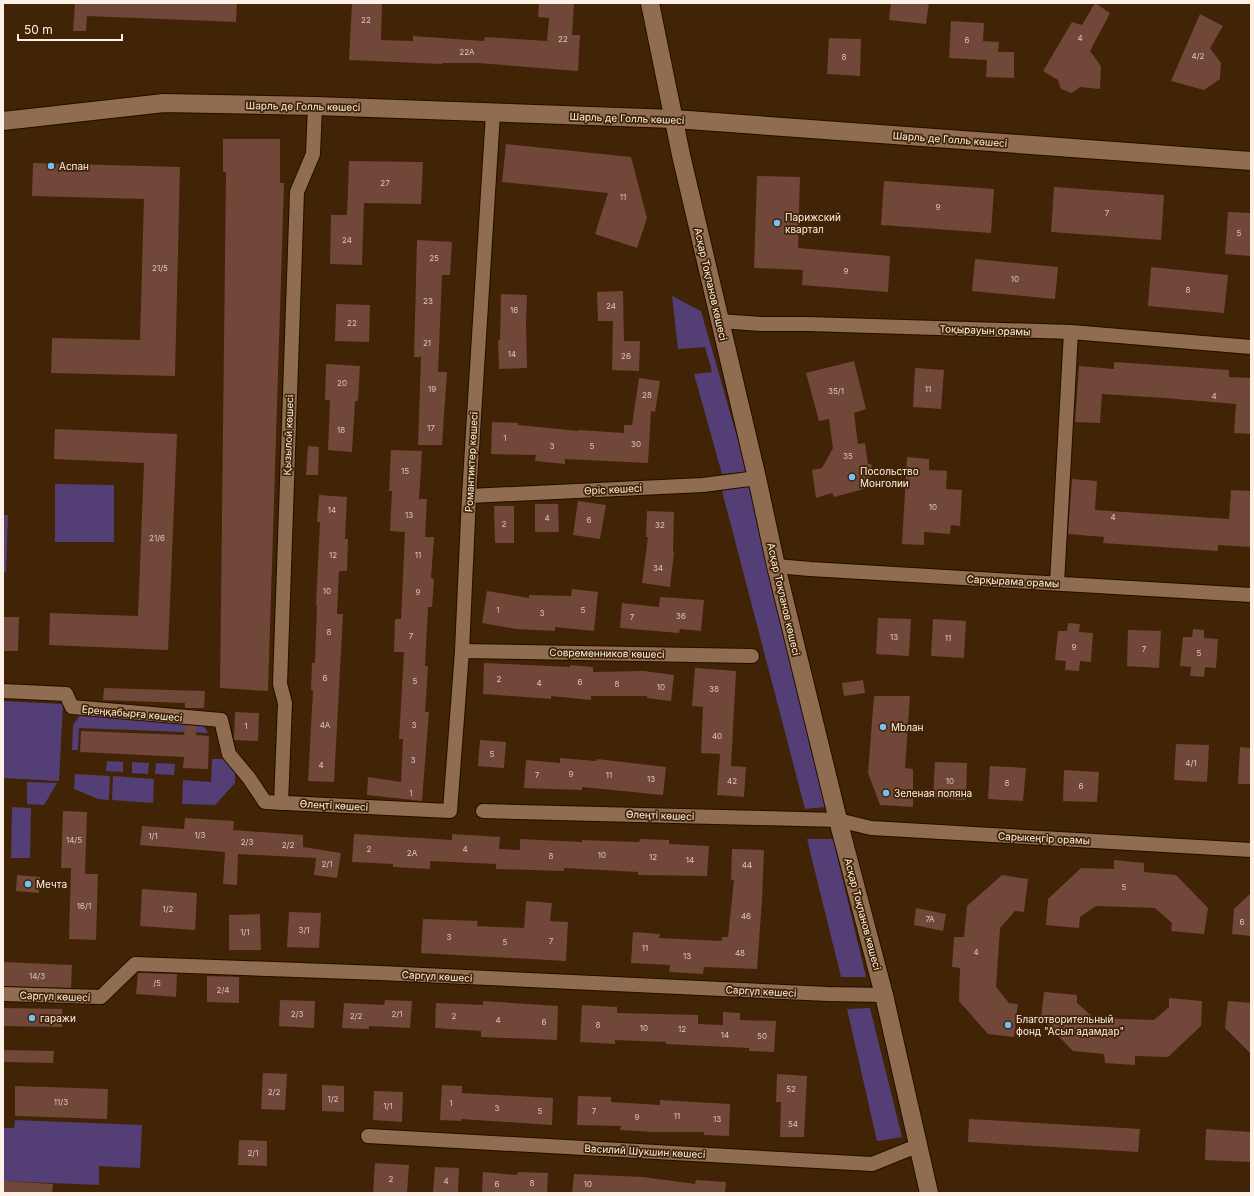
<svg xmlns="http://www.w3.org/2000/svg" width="1254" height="1196" font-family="Inter,sans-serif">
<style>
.green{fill:#533e75}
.building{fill:#704739}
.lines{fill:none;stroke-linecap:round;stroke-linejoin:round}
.minor-casing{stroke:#230d00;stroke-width:16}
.tertiary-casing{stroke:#230d00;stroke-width:20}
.minor{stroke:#906d51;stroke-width:14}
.tertiary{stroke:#906d51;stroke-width:18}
.poi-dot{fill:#73c1f6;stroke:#412306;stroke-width:1.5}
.labels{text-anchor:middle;stroke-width:3.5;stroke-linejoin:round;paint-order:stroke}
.number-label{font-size:8px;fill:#dac6bc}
.street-label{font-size:10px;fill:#fdf1e7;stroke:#412306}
.poi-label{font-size:10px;fill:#fdf1e7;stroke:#412306;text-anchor:start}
</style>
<rect width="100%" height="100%" fill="#412306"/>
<!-- green -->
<g class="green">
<path d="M672,296l29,15 46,161 -25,2 -28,-100 18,-2 -7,-25 -27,2z"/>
<path d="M55,484l59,1v57h-59z"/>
<path d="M750,486l76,321 -21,2 -83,-318z"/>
<path d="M3,515h5l-2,57h-3z"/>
<path d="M3,701l60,3 -4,77 -56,-3z"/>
<path d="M80,715l119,3 9,15 -129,-5 -1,22h-6l1,-25z"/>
<path d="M212,759h16l7,5v19l-20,22 -33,-1 1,-24 28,2z"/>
<path d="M107,761l16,1v10l-17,-1z"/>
<path d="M132,762l17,1 -1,11 -16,-1z"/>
<path d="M156,763l19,1 -1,11 -19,-1z"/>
<path d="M75,774l35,2 -1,24 -11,-1 -24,-10z"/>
<path d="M113,776l41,3 -1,24 -41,-3z"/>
<path d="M27,782l30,1 -13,22 -17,-1z"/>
<path d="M12,807l19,1 -1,50h-19z"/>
<path d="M807,839h26l33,138h-25z"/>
<path d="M870,1008l32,129 -25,4 -30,-132z"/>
<path d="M15,1120l127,5 -2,43 -41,-2v19l-96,-4v-53h11z"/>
</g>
<!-- building -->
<g class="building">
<path d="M75,3h162l-1,19 -149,-6 -1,15h-13z"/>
<path d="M352,3h30l-1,37 32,1v-5l71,5 1,-4 62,4 2,-23 -11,-1 1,-14h35l-2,32h8l-2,36 -100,-8h-36v1l-93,-4z"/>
<path d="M891,3h38l-3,21 -37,-4z"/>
<path d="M1095,3l15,10 -20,38 11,15 -1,23 -20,-2 -8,6 -11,-4 -3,-9 -15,-9 29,-49 10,3z"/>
<path d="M1200,14l23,12 -13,22 11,15 -1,16 -16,11 -33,-9z"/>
<path d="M951,21l33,2 -1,18 16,1 -1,10h16v26l-28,-1 1,-17 -38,-2z"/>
<path d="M829,38l32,1 -1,37 -33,-2z"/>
<path d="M223,139h57v44h4l-16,508 -48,-3 6,-516h-3z"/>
<path d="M506,144l125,13 16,61 -10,30 -42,-14 13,-41 -106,-11z"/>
<path d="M349,161l74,1 -2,42 -57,-1 -2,62 -32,-1 1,-49h16z"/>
<path d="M33,163l147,4 -5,209 -124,-3 1,-35 88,2 4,-141 -112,-3z"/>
<path d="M757,176l43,1 -2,71 92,8 -2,36 -86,-7 1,-15 -49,-2z"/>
<path d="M884,181l110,8 -3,44 -110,-8z"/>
<path d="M1054,187l110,8 -3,45 -110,-8z"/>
<path d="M1228,212l23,1v43l-26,-2z"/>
<path d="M417,240l35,2 -2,33h-8l-4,97h9l-5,73h-24l3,-88h-7z"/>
<path d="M975,259l83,8 -3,32 -83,-8z"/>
<path d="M1151,267l77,8 -4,38 -76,-7z"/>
<path d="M623,291l1,50h16l-1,30 -27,-1 1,-49h-15l-1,-29z"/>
<path d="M501,294l26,1 -1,30 1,43 -28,1 -1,-29h2z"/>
<path d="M336,304l34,1 -1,37 -34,-1z"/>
<path d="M854,361l12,48 -12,4 4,31 7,-1 3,21h3l2,8 -9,17 -30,8 -2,-4 -16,5 -4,-28 10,-2 11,-20 -4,-29 -10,2 -13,-48z"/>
<path d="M1114,362l115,8v7l22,1v56l-17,-1 2,-29 -72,-6 -62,-4 -2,29 -25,-1 4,-56 35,3z"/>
<path d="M326,364l34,2 -2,35h-3l-3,51 -24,-2 2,-50h-5z"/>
<path d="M915,368l29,2 -3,39 -28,-2z"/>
<path d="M639,378l21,3 -5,31 -4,-1 -3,52 -83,-4v5l-30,-3 1,-6 -45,-1 1,-32 26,1v2l60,6v-1l46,3v-8h8z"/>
<path d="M55,429l122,5 -9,216 -119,-5 1,-32 88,3 6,-153 -90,-4z"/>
<path d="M308,446l11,1 -1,28h-12z"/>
<path d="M391,450l31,1 -3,48h8l-2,38h9l-3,41 3,1 -2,28h-4l-3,59h3l-3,46h4l-7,89 -55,-6 1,-18 33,5 2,-43h-4l5,-87h-10l1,-33h6l4,-87 -15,-1 2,-40h-3z"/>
<path d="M907,457l22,2v11l18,1 -1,18 16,1 -2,36 -9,-1 -1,9 -26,-2v13l-22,-1z"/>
<path d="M1072,479l25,2 -2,29 74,5 60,4 2,-29 20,1v56l-33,-2v6l-115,-8 1,-6 -36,-3z"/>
<path d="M319,495l28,2 -2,42h3l-1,32h-8l-2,43h6l-9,168 -26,-1 5,-90 -2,-1 1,-27h3l2,-58h-1l4,-83h-3z"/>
<path d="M578,501l28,4 -6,34 -27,-4z"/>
<path d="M535,504h23l1,28h-24z"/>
<path d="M494,506h20v37h-19z"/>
<path d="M647,511l27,1 -1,40h1l-4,35 -28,-4 6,-46h-2z"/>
<path d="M572,589l26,3 -4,39 -39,-4v4l-39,-2 -34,-6 5,-32 42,7v-3l42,1z"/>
<path d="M660,597l44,3 -3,31 -21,-2 -1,4 -59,-5 2,-25 37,4z"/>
<path d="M3,617h16l-1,34h-15z"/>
<path d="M878,618l33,1 -2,37 -33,-2z"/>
<path d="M933,619l33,2 -2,37 -33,-2z"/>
<path d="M1068,623l12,1 -1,8 14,1 -2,29 -11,-1 -1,10 -14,-1 1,-9 -11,-1 3,-29h9z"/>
<path d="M1193,629l11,1v8l14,1 -2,29 -11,-1 -1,10 -14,-1 1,-9 -11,-1 3,-29h9z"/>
<path d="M1128,630l33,1 -2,37 -32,-2z"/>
<path d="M484,663l86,4v-2l23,2v5l51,-1 30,4 -3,26 -24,-3v-2h-56v4l-40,-4v3l-68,-5z"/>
<path d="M695,668l41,3 -5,95 15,1 -2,30 -27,-2 3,-41 -19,-1 2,-46 -11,-1z"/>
<path d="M863,680l2,13 -21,3 -2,-13z"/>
<path d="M104,688l101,3 -1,17h-19v-5l-82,-3z"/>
<path d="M874,696h36l-5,72 8,1v38l-33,-2 -12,-32z"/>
<path d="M235,712l24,1 -1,28 -24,-1z"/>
<path d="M185,725l12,1 -1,9 13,1 -1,33 -25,-1 1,-11 -104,-5 1,-21 103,4z"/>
<path d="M480,740l26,2 -2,26 -26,-2z"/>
<path d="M1176,744l33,1 -2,37 -33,-2z"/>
<path d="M1240,747l11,1v36h-13z"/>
<path d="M560,758l36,3 1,-2 69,8 -3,28 -81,-8v3l-58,-2 2,-28 34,3z"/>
<path d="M935,762l32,1 -1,37 -33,-2z"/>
<path d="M990,766l36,2 -3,33 -35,-2z"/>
<path d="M1064,770l35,2 -2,30 -34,-1z"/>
<path d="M63,811l24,1 -2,62h13l-2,66 -27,-1 2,-71h-10z"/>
<path d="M185,818l49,3 -1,9 70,5v12l38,6 -4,25 -23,-3 2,-17 -78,-4 -1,31 -14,-1 2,-32 -85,-7 2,-19 42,3z"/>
<path d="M354,834l98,6v-6l48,3 -1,12 21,1v-11l62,3v-2l57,2 1,-3 29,1v4l40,2 -2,30 -69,-1v-3l-74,-4v3l-68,-2v-5l-66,-3v8l-37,-2v-3l-41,-2z"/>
<path d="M732,849l32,1 -2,50 -5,69 -53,-2 -1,7 -34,-2 1,-7 -39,-2 2,-31 27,2 -1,4 63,3v-4h6l6,-57h-3z"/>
<path d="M1114,860l30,3v9l32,3 32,33 -4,26 -33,-3 1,-8 -17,-15 -59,-2 -16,11 -1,11 -33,-3 2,-26 33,-31 33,1z"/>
<path d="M17,875l23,2 -1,16 -23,-2z"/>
<path d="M1002,875l26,4 -4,33 -9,-1 -15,17 -4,59 13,16 9,1 -4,33 -26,-3 -29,-33 1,-33 -8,-1 2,-30h10l3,-31z"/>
<path d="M142,889l55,4 -2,37 -55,-4z"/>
<path d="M1251,893v43l-19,-2 2,-25z"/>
<path d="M526,901l26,2 -2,18 18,1 -2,39 -145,-8 2,-34 55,2 -1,5 47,2z"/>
<path d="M916,908l30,6 -3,17 -29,-6z"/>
<path d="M289,912l32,1 -2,35 -32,-1z"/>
<path d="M260,914l1,36h-32v-35z"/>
<path d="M3,962l69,3 -1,23 -68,-2z"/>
<path d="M138,973l39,1 -1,23 -40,-3z"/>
<path d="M207,976l32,1v26l-32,-1z"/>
<path d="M1044,992l33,3v8l17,15 60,2 15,-13v-9l33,3 -1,25 -33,31 -33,-1v9l-30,-2 -1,-9 -31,-3 -32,-33z"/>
<path d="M280,1000l35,1 -1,27 -35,-2z"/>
<path d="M385,1000l27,1 -2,27 -41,-2v3l-27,-1 2,-25 40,2z"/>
<path d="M483,1001l75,5 -1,34 -76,-3v-6l-46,-3 1,-25 47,2z"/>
<path d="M1228,1001l23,2v51l-26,-26z"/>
<path d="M582,1005l35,2v6l81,2v9l25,1v-13l17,1v7l36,1 -2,31 -25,-1v-3l-83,-4v-2l-51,-2v4l-35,-2z"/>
<path d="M3,1008l59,1v18l-59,-1z"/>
<path d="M3,1050l51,1 -1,12 -50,-1z"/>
<path d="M263,1073l24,1 -2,36 -24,-1z"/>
<path d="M777,1074l30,2 -3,61h-24l1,-35h-5z"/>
<path d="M322,1085l22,1v26l-22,-1z"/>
<path d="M442,1085l20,1v7l91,5 -1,27 -91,-6v2l-21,-1z"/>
<path d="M15,1086l93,3 -1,30 -92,-3z"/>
<path d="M374,1091l29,1 -1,30 -29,-2z"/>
<path d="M578,1096l33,1v5l49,3v-5l70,4 -1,32 -25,-1v-3h-52l-32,-2 1,-4 -44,-1z"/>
<path d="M969,1119l171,10 -2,23 -170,-10z"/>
<path d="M1206,1129l45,3v30l-46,-2z"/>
<path d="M239,1140l28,1v25l-29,-1z"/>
<path d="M375,1163l34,2 -2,28h-34z"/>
<path d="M435,1167l24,1 -1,25h-25z"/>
<path d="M483,1172l34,3 1,-3 30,1 -1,20h-65z"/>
<path d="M574,1174l69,3 52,7 1,-4 30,2 -1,11h-153z"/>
<path d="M3,1181l50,3 -1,9h-49z"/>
</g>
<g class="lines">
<defs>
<g id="minor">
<path d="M719,321l42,3h47l263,8 180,15"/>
<path d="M469,496l234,-11 54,-7"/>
<path d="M776,566l34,3 441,26"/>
<path d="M1057,583l14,-251"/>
<path d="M462,651l290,5"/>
<path d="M3,691l63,3 6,13 149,13 8,34 20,24 16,24 185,9 12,-160 7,-155 24,-383"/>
<path d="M281,803l4,-100 -5,-19 17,-492 16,-38 2,-48"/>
<path d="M483,811l355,9 33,8 380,22"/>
<path d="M3,994l98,3 34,-33 245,9 448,21 56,1"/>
<path d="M368,1136l504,28 45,-18"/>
</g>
<g id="tertiary">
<path d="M650,3l31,152 76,323 19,88 62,254 46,175 45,198"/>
<path d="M3,121l161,-18 151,3 359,13 577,42"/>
</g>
</defs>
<!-- minor casing -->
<use href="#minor" class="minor-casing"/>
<!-- tertiary casing -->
<use href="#tertiary" class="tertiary-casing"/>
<!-- minor -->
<use href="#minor" class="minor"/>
<!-- tertiary -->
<use href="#tertiary" class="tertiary"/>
</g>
<!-- markers -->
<g class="poi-dot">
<circle cx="51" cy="166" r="4"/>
<circle cx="777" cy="223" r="4"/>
<circle cx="852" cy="477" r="4"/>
<circle cx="883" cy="727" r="4"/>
<circle cx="886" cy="793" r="4"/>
<circle cx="28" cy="884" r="4"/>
<circle cx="32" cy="1018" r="4"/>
<circle cx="1008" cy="1025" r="4"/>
</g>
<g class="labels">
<!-- number labels -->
<g class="number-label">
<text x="366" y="23">22</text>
<text x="1080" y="41">4</text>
<text x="563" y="42">22</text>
<text x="967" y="43">6</text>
<text x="467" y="55">22А</text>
<text x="1198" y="59">4/2</text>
<text x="844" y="60">8</text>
<text x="385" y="186">27</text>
<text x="623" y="200">11</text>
<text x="938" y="210">9</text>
<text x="1107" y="216">7</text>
<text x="1239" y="236">5</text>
<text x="347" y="243">24</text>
<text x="434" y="261">25</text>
<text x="160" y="271">21/5</text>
<text x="846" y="274">9</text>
<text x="1015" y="282">10</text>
<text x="1188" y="293">8</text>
<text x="428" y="304">23</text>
<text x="611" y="309">24</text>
<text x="514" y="313">16</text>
<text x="352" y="326">22</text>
<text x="427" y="346">21</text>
<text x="512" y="357">14</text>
<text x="626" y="359">26</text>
<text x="342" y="386">20</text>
<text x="432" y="392">19</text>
<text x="928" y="392">11</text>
<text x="836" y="394">35/1</text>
<text x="647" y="398">28</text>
<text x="1214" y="399">4</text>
<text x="431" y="431">17</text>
<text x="341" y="433">18</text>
<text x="505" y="441">1</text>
<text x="636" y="447">30</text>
<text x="552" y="449">3</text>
<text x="592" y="449">5</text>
<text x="848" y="459">35</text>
<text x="405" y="474">15</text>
<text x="933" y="510">10</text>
<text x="332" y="513">14</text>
<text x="409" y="518">13</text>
<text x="1113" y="520">4</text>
<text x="547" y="521">4</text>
<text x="589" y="523">6</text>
<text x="504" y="527">2</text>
<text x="660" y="528">32</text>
<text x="157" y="541">21/6</text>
<text x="333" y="558">12</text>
<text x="418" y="558">11</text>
<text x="658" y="571">34</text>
<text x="327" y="594">10</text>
<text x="418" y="595">9</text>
<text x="498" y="613">1</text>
<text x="583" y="613">5</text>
<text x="542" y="616">3</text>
<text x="681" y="619">36</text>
<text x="632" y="620">7</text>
<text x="329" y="635">8</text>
<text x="411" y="639">7</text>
<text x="894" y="640">13</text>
<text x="948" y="641">11</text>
<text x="1074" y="650">9</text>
<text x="1144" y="652">7</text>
<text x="1199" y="656">5</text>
<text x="325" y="681">6</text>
<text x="499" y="682">2</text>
<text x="415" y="684">5</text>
<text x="580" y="685">6</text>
<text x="539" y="686">4</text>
<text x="617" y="687">8</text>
<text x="661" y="690">10</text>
<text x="714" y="692">38</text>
<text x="325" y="728">4А</text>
<text x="414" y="728">3</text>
<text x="246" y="729">1</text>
<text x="717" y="739">40</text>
<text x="492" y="757">5</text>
<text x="413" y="763">3</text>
<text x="1191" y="766">4/1</text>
<text x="321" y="768">4</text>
<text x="571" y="777">9</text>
<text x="537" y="778">7</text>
<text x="609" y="778">11</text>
<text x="651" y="782">13</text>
<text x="732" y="784">42</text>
<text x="950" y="784">10</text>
<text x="1007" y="786">8</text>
<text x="1081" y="789">6</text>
<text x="411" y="796">1</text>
<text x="200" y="838">1/3</text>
<text x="153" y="839">1/1</text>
<text x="74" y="843">14/5</text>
<text x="247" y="845">2/3</text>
<text x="288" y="848">2/2</text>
<text x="369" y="852">2</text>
<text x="465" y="852">4</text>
<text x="412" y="856">2А</text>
<text x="602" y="858">10</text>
<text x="551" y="859">8</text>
<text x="653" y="860">12</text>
<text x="690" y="863">14</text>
<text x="327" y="867">2/1</text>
<text x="747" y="868">44</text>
<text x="1124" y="890">5</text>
<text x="84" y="909">16/1</text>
<text x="168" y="912">1/2</text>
<text x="746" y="919">46</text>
<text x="930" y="922">7А</text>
<text x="1242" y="925">6</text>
<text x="304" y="933">3/1</text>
<text x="245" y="935">1/1</text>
<text x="449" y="940">3</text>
<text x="551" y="944">7</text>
<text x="505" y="945">5</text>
<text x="645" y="951">11</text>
<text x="976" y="955">4</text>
<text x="740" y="956">48</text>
<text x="687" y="959">13</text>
<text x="37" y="979">14/3</text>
<text x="157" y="986">/5</text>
<text x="223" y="993">2/4</text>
<text x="297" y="1017">2/3</text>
<text x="397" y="1017">2/1</text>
<text x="356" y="1019">2/2</text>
<text x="454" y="1019">2</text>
<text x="498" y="1023">4</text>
<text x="544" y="1025">6</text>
<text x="598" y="1028">8</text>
<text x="644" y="1031">10</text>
<text x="682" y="1032">12</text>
<text x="725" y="1038">14</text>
<text x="762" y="1039">50</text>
<text x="791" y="1092">52</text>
<text x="274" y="1095">2/2</text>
<text x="333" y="1102">1/2</text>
<text x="61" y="1105">11/3</text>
<text x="451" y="1106">1</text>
<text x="388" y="1109">1/1</text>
<text x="497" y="1111">3</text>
<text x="540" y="1114">5</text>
<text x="594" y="1114">7</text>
<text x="677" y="1119">11</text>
<text x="637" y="1120">9</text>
<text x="717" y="1122">13</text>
<text x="793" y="1127">54</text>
<text x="253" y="1156">2/1</text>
<text x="391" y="1182">2</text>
<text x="446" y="1184">4</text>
<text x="532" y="1186">8</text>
<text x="497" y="1187">6</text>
<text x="588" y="1187">10</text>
</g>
<!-- street labels -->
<g class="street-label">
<text transform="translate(303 106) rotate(1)" y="4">Шарль де Голль көшесі</text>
<text transform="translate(627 118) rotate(2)" y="4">Шарль де Голль көшесі</text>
<text transform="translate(950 139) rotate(4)" y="4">Шарль де Голль көшесі</text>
<text transform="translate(711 284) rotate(77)" y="4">Асқар Тоқпанов көшесі</text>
<text transform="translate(985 330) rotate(2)" y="4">Тоқырауын орамы</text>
<text transform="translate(288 435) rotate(-88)" y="4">Қызылой көшесі</text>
<text transform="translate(471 462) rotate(-87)" y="4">Романтиктер көшесі</text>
<text transform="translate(613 489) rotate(-3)" y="4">Өріс көшесі</text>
<text transform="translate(1013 581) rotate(3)" y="4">Сарқырама орамы</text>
<text transform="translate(784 599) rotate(77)" y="4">Асқар Тоқпанов көшесі</text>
<text transform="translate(607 653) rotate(1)" y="4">Современников көшесі</text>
<text transform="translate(132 713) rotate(5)" y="4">Ереңқабырға көшесі</text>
<text transform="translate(334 805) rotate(3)" y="4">Өлеңті көшесі</text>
<text transform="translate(660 815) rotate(2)" y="4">Өлеңті көшесі</text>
<text transform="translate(1044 838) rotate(3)" y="4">Сарыкеңгір орамы</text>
<text transform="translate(863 914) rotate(75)" y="4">Асқар Тоқпанов көшесі</text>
<text transform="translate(437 976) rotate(3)" y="4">Саргүл көшесі</text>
<text transform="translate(761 991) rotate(3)" y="4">Саргүл көшесі</text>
<text transform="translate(55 996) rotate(2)" y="4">Саргүл көшесі</text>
<text transform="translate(645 1151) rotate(3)" y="4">Василий Шукшин көшесі</text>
</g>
<!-- poi labels -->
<g class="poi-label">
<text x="59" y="170">Аспан</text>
<text x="785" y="221">Парижский<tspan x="785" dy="12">квартал</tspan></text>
<text x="860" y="475">Посольство<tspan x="860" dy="12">Монголии</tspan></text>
<text x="891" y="731">Мbлан</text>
<text x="894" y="797">Зеленая поляна</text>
<text x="36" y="888">Мечта</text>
<text x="40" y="1022">гаражи</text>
<text x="1016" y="1023">Благотворительный<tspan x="1016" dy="12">фонд "Асыл адамдар"</tspan></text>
</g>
</g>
<!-- border -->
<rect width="1254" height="1196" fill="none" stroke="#fdf1e7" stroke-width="8"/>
<!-- scale -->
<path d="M18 34v6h104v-6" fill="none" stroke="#fdf1e7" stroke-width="2"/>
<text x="24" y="34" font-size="12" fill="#fdf1e7" stroke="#412306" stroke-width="3" paint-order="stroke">50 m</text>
</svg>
